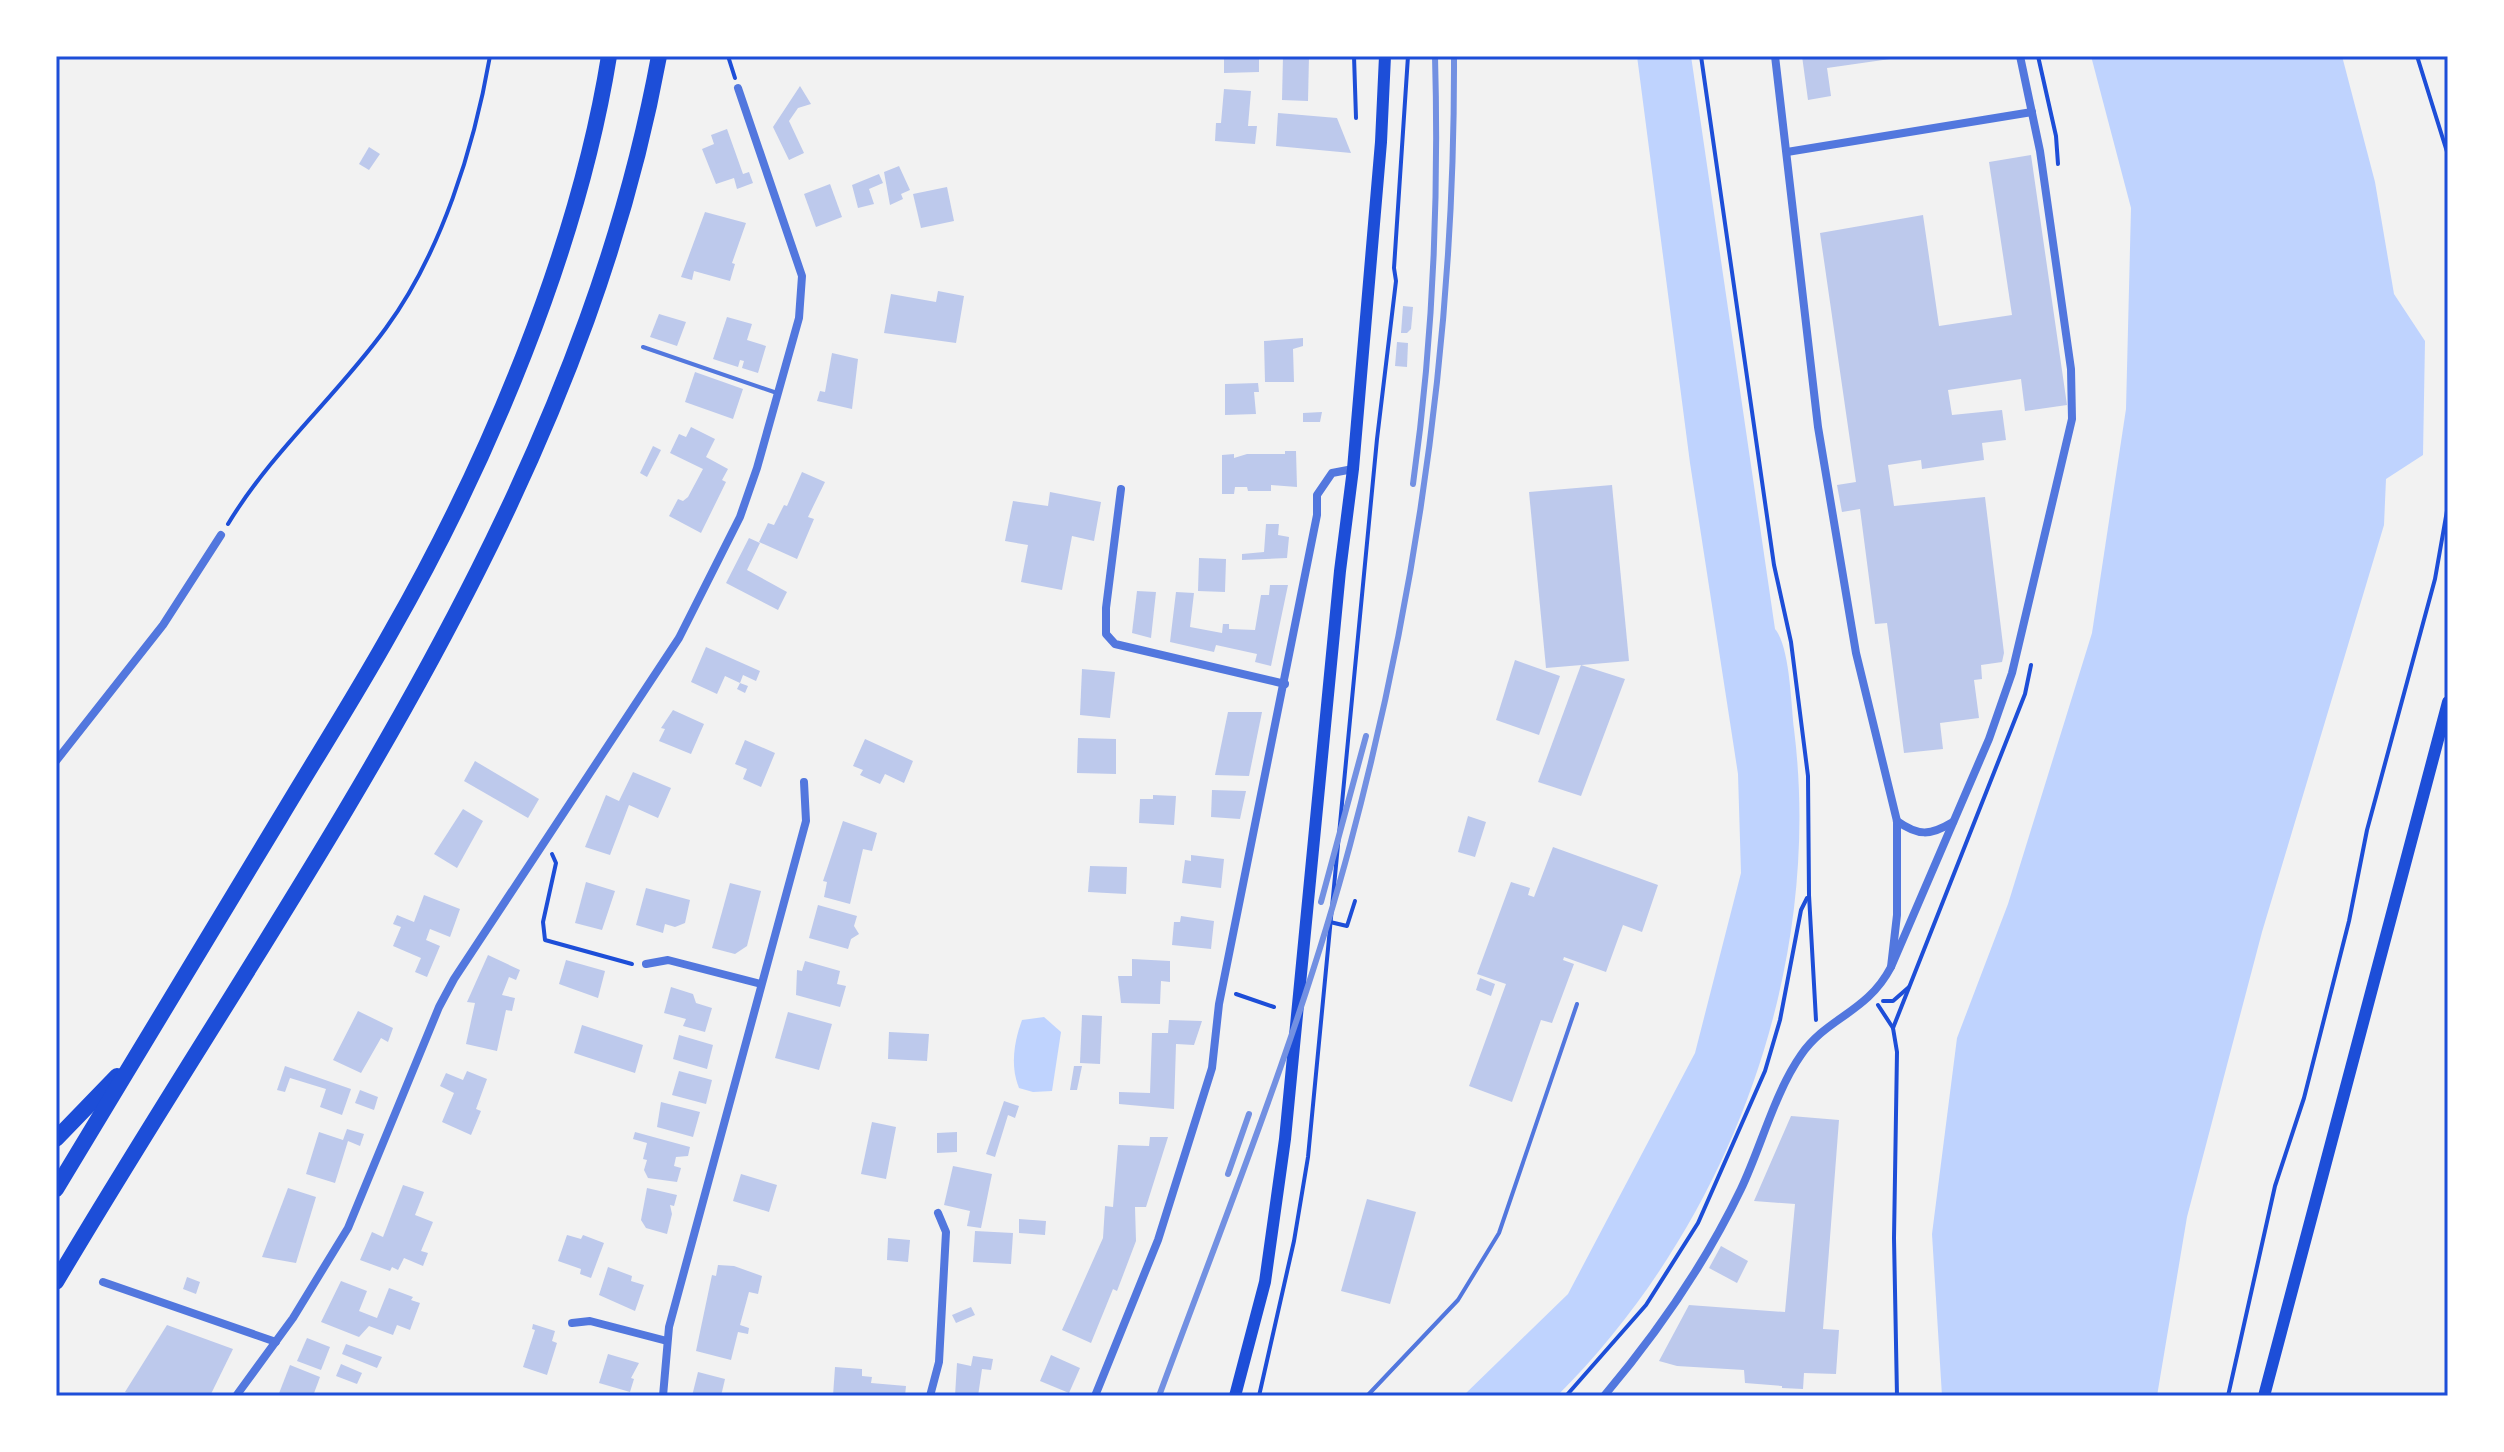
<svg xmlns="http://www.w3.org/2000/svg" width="2504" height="1452" font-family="'Noto Serif',serif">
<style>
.water{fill:#bfd3fe}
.building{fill:#bdc9ec}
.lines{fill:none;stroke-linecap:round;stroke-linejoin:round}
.path{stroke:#1d4ed8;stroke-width:4}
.service{stroke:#5277de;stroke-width:4}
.minor{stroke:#5277de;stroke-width:8}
.secondary{stroke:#1d4ed8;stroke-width:12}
.motorway{stroke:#1d4ed8;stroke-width:16}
.rail{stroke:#7290e2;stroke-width:6}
.neatline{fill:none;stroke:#1d4ed8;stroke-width:3}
</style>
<rect width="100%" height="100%" fill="#f2f2f2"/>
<!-- water -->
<g class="water">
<path d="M1637,56h54l84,573c15,18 16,75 19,100 30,241 -66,497 -237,667h-94l105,-102 127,-241 46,-180 -3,-99 -48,-311z"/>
<path d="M2091,56h251l33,126 19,112 31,47 -2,114 -37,24 -2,46 -122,407 -75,285 -30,179h-215l-10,-162 25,-196 51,-134 84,-271 34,-224 5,-201z"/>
<path d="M1044,1017l17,15 -9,59 -19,1 -14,-4c-9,-22 -5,-46 3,-68z"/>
</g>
<!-- building -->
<g class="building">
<path d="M1224,56h35v16l-35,1z"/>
<path d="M1283,56h26l-1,45 -26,-1z"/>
<path d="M1802,56h95v2l-70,10 4,28 -23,4z"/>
<path d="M800,86l11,18 -13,4 -9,13 15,32 -15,7 -16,-33z"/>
<path d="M1224,89l27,2 -3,35h9l-2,18 -40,-3 1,-18h5z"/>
<path d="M1278,113l59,5 14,35 -75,-7z"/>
<path d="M727,129l16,45 6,-2 4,11 -16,6 -3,-11 -18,6 -14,-35 12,-5 -3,-9z"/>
<path d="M369,147l11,7 -11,16 -10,-6z"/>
<path d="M2031,155l36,250 -42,6 -4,-32 -73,11 4,25 50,-5 4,30 -24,3 2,17 -62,9 -1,-9 -33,5 6,41 91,-9 19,156 -2,9 -21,3 1,14 -8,1 5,38 -39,5 3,26 -39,4 -17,-130 -12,1 -15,-115 -18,3 -5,-27 19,-3 -36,-249 103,-18 16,111 73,-11 -23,-153z"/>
<path d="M899,166l11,24 -9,4 2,5 -13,6 -6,-33z"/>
<path d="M879,174l4,9 -14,6 5,15 -16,4 -6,-23z"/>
<path d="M830,184l12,33 -26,10 -12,-33z"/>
<path d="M947,187l7,34 -33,7 -8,-34z"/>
<path d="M705,212l41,11 -14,40 3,1 -5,17 -36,-10 -2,9 -11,-3z"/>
<path d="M938,291l26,5 -8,47 -72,-10 7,-39 45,8z"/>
<path d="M1403,306l10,1 -2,22 -4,4h-6z"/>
<path d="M659,314l27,8 -9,24 -27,-9z"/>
<path d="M727,317l25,7 -5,16 19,6 -8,27 -16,-5 2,-7 -4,-1 -2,7 -25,-8z"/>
<path d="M1303,338v8l-10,3 1,33h-29l-1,-41z"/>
<path d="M1397,342l11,1 -1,24 -12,-1z"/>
<path d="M832,353l26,6 -6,50 -35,-8 3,-10 5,1z"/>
<path d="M695,372l48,17 -10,30 -48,-17z"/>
<path d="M1258,383l1,9h-5l2,22 -31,1v-31z"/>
<path d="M1322,412l-2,10h-17v-9z"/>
<path d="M691,427l24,12 -9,18 22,12 -6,11 4,2 -25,51 -32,-17 9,-17 5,2 5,-4 15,-28 -33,-16 9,-19 7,3z"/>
<path d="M653,446l8,4 -14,27 -7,-4z"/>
<path d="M1285,451h11l1,36 -26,-2v6h-23l-1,-4h-12l-1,7h-12v-39l12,-1v4l13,-4h38z"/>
<path d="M802,472l23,10 -17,35 6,2 -17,40 -38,-17 9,-19 6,2 10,-20 3,1z"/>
<path d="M1612,485l17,176 -83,7 -17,-176z"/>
<path d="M1050,492l51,10 -7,39 -22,-5 -10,54 -41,-8 7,-37 -23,-4 8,-40 35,5z"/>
<path d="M1266,524h13l-1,11 11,2 -2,21 -45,2v-6l22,-2z"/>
<path d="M749,538l11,5 -13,27 40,22 -9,18 -52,-27z"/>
<path d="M1199,558l27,1 -1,33 -27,-1z"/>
<path d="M1270,585h18l-17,81 -16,-4 2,-8 -41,-9 -2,7 -44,-10 6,-50 18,1 -4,34 32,6 1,-9h6v5l26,1 6,-35h8z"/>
<path d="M1137,591l19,1 -5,46 -19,-5z"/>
<path d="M706,647l54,24 -4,10 -13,-6 -3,8 8,3 -3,7 -8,-4 3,-6 -15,-7 -8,18 -26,-12z"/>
<path d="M1515,660l45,16 -21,59 -43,-15z"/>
<path d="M1581,665l44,14 -44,117 -43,-14z"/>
<path d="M1082,669l33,3 -5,46 -30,-3z"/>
<path d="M673,710l31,14 -13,30 -32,-13 6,-12 -4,-1z"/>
<path d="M1228,712h34l-13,64 -34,-1z"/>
<path d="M1078,738l38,1v35l-39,-1z"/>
<path d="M865,739l48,22 -9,22 -19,-9 -5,10 -20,-9 3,-5 -10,-4z"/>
<path d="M745,740l30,13 -14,34 -18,-8 4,-10 -12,-5z"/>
<path d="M475,761l64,38 -11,19 -64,-37z"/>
<path d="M633,772l38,16 -13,30 -29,-13 -19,50 -25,-8 21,-52 13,6z"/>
<path d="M1212,790l34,1 -6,28 -29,-2z"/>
<path d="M1153,795l23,1 -2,29 -35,-2 1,-24h13z"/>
<path d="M463,809l20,12 -26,47 -23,-14z"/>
<path d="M1468,816l18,6 -11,35 -17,-5z"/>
<path d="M843,821l34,12 -5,18 -9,-2 -13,55 -26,-7 3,-15 -4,-1z"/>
<path d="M1553,847l105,38 -16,47 -19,-7 -17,47 -42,-15 -1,3 11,4 -22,59 -11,-3 -29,82 -43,-16 37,-102 -29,-10 34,-92 19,6 -2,7 6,2z"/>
<path d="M1191,855l33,4 -3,29 -39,-5 3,-23 6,1z"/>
<path d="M1090,866l37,1 -1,27 -38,-2z"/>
<path d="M586,882l29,9 -13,39 -27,-7z"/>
<path d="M730,883l31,8 -14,55 -12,8 -23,-6z"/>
<path d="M646,888l44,12 -5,23 -10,4 -10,-3 -2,9 -27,-8z"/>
<path d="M424,895l36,14 -10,28 -20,-8 -4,11 14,6 -13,31 -12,-5 6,-14 -28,-12 8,-19 -8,-3 4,-9 17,7z"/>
<path d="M818,905l39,11 -3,10 5,8 -8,5 -3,10 -39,-11z"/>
<path d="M1181,916l33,5 -3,28 -39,-4 2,-23h6z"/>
<path d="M488,955l32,15 -4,10 -7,-3 -7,18 13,3 -3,13 -6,-1 -9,41 -31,-7 9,-41 -8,-1z"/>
<path d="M1132,959l38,2v21l-9,-1 -1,23 -39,-1 -3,-27h14z"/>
<path d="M566,960l39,11 -7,27 -39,-14z"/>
<path d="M805,961l35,10 -3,13 9,2 -6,21 -44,-12 1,-25 5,1z"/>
<path d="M1480,978l15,6 -4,12 -15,-6z"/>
<path d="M671,987l22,7 3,9 16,5 -7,24 -22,-6 3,-7 -22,-6z"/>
<path d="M358,1011l35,17 -5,14 -7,-4 -20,35 -28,-13z"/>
<path d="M788,1012l44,12 -13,46 -44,-12z"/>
<path d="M1082,1015l20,1 -2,48 -20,-1z"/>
<path d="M1169,1020l33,1 -8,24 -18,-1 -2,65 -55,-5v-12l31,1 2,-60h16z"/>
<path d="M582,1025l61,20 -8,28 -61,-20z"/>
<path d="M889,1032l40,2 -2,27 -39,-2z"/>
<path d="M679,1035l34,10 -6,24 -34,-10z"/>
<path d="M285,1066l66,23 -9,26 -22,-8 6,-18 -36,-11 -5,14 -8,-2z"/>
<path d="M1074,1066h8l-5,24h-7z"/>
<path d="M467,1071l20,8 -11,30 5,2 -10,24 -29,-13 12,-29 -14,-7 6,-13 17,7z"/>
<path d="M679,1071l33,9 -6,24 -34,-9z"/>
<path d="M360,1090l18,7 -4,13 -19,-7z"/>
<path d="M1004,1101l15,5 -4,12 -7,-3 -13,42 -9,-3z"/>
<path d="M661,1102l39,10 -7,25 -36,-10z"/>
<path d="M1791,1116l48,4 -16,209 16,1 -3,44 -32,-1 -1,16 -21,-1v-2l-37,-3 -1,-13 -67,-4 -18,-5 30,-56 96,7 10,-108 -41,-3z"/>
<path d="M872,1122l24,5 -10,52 -25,-5z"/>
<path d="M347,1129l17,5 -4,12 -12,-5 -13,42 -29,-9 13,-42 24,8z"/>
<path d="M635,1132l55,15 -2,9 -12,1 -2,9 7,2 -4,14 -29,-4 -4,-8 3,-10 -4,-1 4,-16 -14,-4z"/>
<path d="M957,1132v20l-20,1v-20z"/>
<path d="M1150,1137h18l-22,70h-11l1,34 -19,50 -4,-2 -22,54 -29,-13 41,-92 2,-32 8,1 5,-62 31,1z"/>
<path d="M953,1166l39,8 -11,54 -14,-2 3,-15 -26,-6z"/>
<path d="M741,1174l36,11 -8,27 -36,-11z"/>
<path d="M403,1185l21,7 -9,23 18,7 -12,29 7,2 -5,13 -19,-8 -6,12 -6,-3 -2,4 -30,-11 12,-28 11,5z"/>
<path d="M288,1188l28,9 -20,66 -34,-6z"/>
<path d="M647,1188l30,7 -3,11 -4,-1 2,9 -5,20 -21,-6 -5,-8z"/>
<path d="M1367,1199l49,13 -26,92 -49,-13z"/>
<path d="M1019,1219l27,2 -1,14 -26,-2z"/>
<path d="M975,1231l38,2 -2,31 -38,-2z"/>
<path d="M567,1235l14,4 2,-4 21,8 -13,35 -11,-4 1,-5 -23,-8z"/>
<path d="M888,1238l22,2 -2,22 -21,-2z"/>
<path d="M1721,1246l27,15 -11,22 -28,-15z"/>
<path d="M718,1265l16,1 28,10 -4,18 -9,-2 -9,33 9,3 -1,6 -10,-2 -7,28 -35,-9 16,-76 4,1z"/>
<path d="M608,1267l24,9 -1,5 13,4 -9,26 -36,-16z"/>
<path d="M187,1277l13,5 -4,12 -13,-5z"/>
<path d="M341,1281l26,10 -8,20 18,7 12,-30 24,9 -2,3 9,3 -10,27 -13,-5 -4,10 -24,-9 -10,11 -38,-15z"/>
<path d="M971,1307l4,8 -19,8 -4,-8z"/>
<path d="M533,1324l22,7 -3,10 5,2 -10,32 -24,-8 12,-37 -3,-1z"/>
<path d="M167,1325l66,24 -23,47h-71l-14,-4z"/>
<path d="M307,1338l23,9 -9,23 -24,-9z"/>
<path d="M346,1344l36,13 -5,11 -35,-14z"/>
<path d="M608,1354l31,9 -8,15 3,1 -4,13 -31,-9z"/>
<path d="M1051,1355l29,13 -11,25 -29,-12z"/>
<path d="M973,1356l20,3 -2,11 -9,-1 -4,27h-23l2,-33 14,3z"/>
<path d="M341,1364l21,9 -5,11 -21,-8z"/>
<path d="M290,1365l30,12 -7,19h-35z"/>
<path d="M835,1367l27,2v7l10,1 -1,6 35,3 -1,10h-72z"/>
<path d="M698,1372l27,7 -4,17h-29z"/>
</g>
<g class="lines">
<!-- path -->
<g class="path">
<path d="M728,56l7,22"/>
<path d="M1354,56l2,62"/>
<path d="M1701,56l73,509 17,77 17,134 1,119 7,125"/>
<path d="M2038,56l18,80 2,28"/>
<path d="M2417,56l31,99"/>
<path d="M228,524c44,-73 108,-127 158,-196 55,-75 88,-180 104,-272"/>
<path d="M552,854l4,9 -13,59 2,18 87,24"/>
<path d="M1330,922l17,4 8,-25"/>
<path d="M1236,994l38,13"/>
<path d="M1883,1001h10l16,-14"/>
<path d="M1878,1005l15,23 4,24 -3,186 3,158"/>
<path d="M1893,1028l132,-334 6,-29"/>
<path d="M1259,1396l35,-155 14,-84 69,-718 19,-158 -2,-13 14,-212"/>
<path d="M1566,1396l80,-91 52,-82 67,-152 15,-51 21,-110 6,-12"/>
<path d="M2228,1396l47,-210 29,-88 45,-177 18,-91 68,-251 13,-74"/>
</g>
<!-- service -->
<g class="service">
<path d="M643,347l134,46"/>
<path d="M1367,1396l91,-96 41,-67 78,-229"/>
</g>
<!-- minor -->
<g class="minor">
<path d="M1775,56l43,371 38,226 41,168v94l-6,52 98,-228 23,-66 60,-254 -1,-50 -31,-218 -20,-95"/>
<path d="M1787,152l245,-40"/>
<path d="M1121,489l-15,119v26l9,10 170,40"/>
<path d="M56,761l107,-136 58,-90"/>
<path d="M1897,821c21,15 33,15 56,1"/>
<path d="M646,964l22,-4 93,24"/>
<path d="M103,1282l173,60"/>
<path d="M572,1323l18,-2 77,20"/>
<path d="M236,1396l57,-78 55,-90 91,-221 15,-28 225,-341 61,-121 17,-49 42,-150 3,-42 -64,-188"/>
<path d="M663,1396l6,-69 137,-506 -2,-39"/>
<path d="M930,1396l9,-34 7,-130 -8,-19"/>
<path d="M1095,1396l63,-156 54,-172 7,-64 98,-489v-20l15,-22 21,-4"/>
<path d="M1604,1396c54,-64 101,-132 137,-207 20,-42 34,-97 60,-134 26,-38 66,-42 90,-88"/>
</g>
<!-- secondary -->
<g class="secondary">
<path d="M1235,1396l30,-114 20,-143 55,-568 13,-102 28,-327 4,-86"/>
<path d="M2264,1396l184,-694"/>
</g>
<!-- motorway -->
<g class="motorway">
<path d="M56,1139l61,-63"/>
<path d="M56,1189c75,-123 149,-247 224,-371 37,-62 76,-123 111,-186 97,-170 187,-383 218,-576"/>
<path d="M56,1282c231,-391 519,-769 603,-1226"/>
</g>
<!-- rail -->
<g class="rail">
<path d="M1413,484c20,-142 26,-284 22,-428"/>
<path d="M1321,902l45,-166"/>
<path d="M1228,1174l21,-60"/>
<path d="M1159,1396c67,-182 141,-364 191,-551 69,-258 105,-522 104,-789"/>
</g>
</g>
<!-- border -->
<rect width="2504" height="1452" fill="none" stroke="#ffffff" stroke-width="116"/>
<rect x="58" y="58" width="2388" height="1336" class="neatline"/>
</svg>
